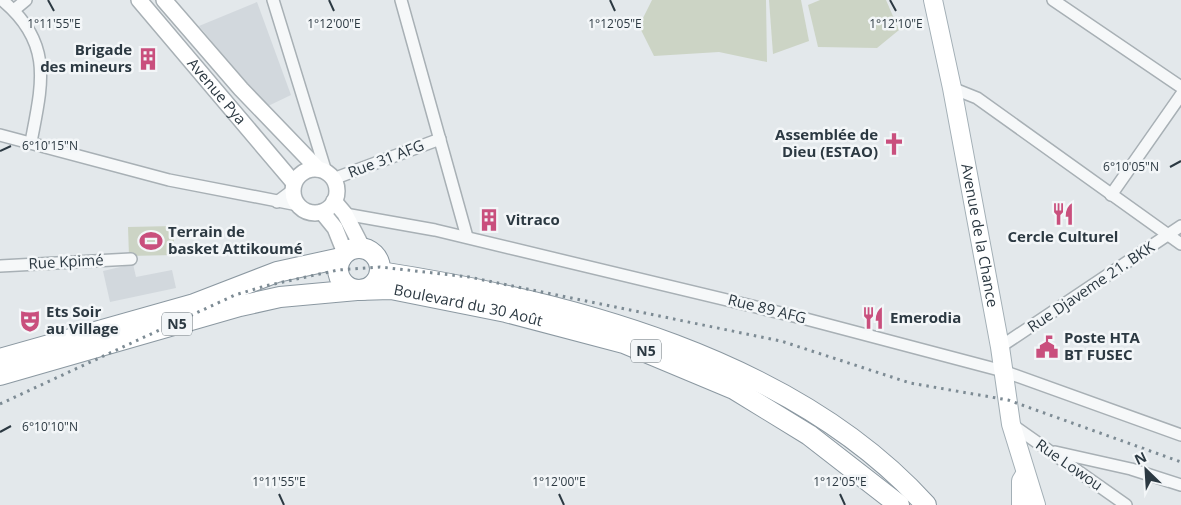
<svg xmlns="http://www.w3.org/2000/svg" width="1181" height="505" font-family="'Open Sans',sans-serif">
<style>
.built{fill:#d2d8dd}
.green{fill:#ccd4c5}
.lines{fill:none;stroke-linecap:round;stroke-linejoin:round}
.street-casing{stroke:#a8b0b5;stroke-width:14}
.secondary-casing{stroke:#a8b0b5;stroke-width:18}
.primary-casing{stroke:#a3afb6;stroke-width:20}
.highway-casing{stroke:#8b98a1;stroke-width:22}
.street{stroke:#f6f8f9;stroke-width:11}
.secondary{stroke:#fff;stroke-width:15}
.primary{stroke:#fff;stroke-width:18}
.highway{stroke:#fff;stroke-width:20}
.rail{stroke:#7d8b94;stroke-width:3;stroke-dasharray:2.5 5;stroke-linecap:butt}
.ticks{fill:none;stroke:#2c3942;stroke-width:2}
.labels{text-anchor:middle;stroke-width:5;stroke-linejoin:round;paint-order:stroke}
.shield{fill:#f3f6f8;stroke:#687279;stroke-width:1}
.shield-label{font-size:14px;font-weight:bold;fill:#2c3942}
.poi-label{font-size:15px;font-weight:bold;fill:#2c3942;stroke:#f3f6f8;text-anchor:start}
.street-label{font-size:15px;fill:#2c3942;stroke:#f3f6f8}
.ticks-label{font-size:12px;text-anchor:middle;fill:#2c3942;stroke:#f3f6f8;stroke-width:5;stroke-linejoin:round;paint-order:stroke}
</style>
<rect width="100%" height="100%" fill="#e3e8eb"/>
<!-- built -->
<g class="built">
<path d="M257,2l34,93 -25,12 -67,-81z"/>
<path d="M133,264l3,13 36,-7 4,18 -66,14 -7,-31z"/>
</g>
<!-- green -->
<g class="green">
<path d="M652,0h114l1,62 -48,-10 -65,4 -15,-30z"/>
<path d="M769,0h32l8,41 -36,13z"/>
<path d="M820,0h66l13,30 -22,18 -59,-1 -10,-42z"/>
<path d="M174,226v29l-45,1 -1,-29z"/>
</g>
<g class="lines">
<defs>
<g id="street">
<path d="M2,0c52,43 40,84 29,142"/>
<path d="M273,0l53,172"/>
<path d="M401,0l66,237"/>
<path d="M1053,0l128,87"/>
<path d="M14,10l12,-10"/>
<path d="M952,88l25,10 204,146"/>
<path d="M0,135l169,45 129,25"/>
<path d="M333,179l107,-40"/>
<path d="M1111,195l70,-100"/>
<path d="M277,202l16,-12"/>
<path d="M345,214l90,16 371,89 197,52 178,64"/>
<path d="M0,266l131,-7"/>
<path d="M1000,347l181,-121"/>
<path d="M1011,424l115,81"/>
<path d="M1055,452l76,17 50,16"/>
</g>
<g id="secondary">
<path id="s1" d="M139,0l155,183"/>
<path d="M164,0l77,89 77,80"/>
<circle cx="315" cy="191" r="22"/>
<path d="M334,201l11,13 18,35"/>
<path d="M322,212l13,16 10,25"/>
</g>
<g id="primary">
<path id="s2" d="M933,0l19,88 48,259 11,77 25,81"/>
<path d="M1021,505v-24l3,-5"/>
</g>
<g id="highway">
<circle cx="359" cy="269" r="21"/>
<path d="M380,272c188,29 414,87 546,233"/>
<path d="M0,359l194,-55 83,-32 64,-14"/>
<path id="s3" d="M0,375l240,-69 40,-9 77,-7 34,-1 115,23 118,31 110,46 75,46 90,70"/>
</g>
</defs>
<!-- street casing -->
<use href="#street" class="street-casing"/>
<!-- secondary casing -->
<use href="#secondary" class="secondary-casing"/>
<!-- primary casing -->
<use href="#primary" class="primary-casing"/>
<!-- highway casing -->
<use href="#highway" class="highway-casing"/>
<!-- street -->
<use href="#street" class="street"/>
<!-- secondary -->
<use href="#secondary" class="secondary"/>
<!-- primary -->
<use href="#primary" class="primary"/>
<!-- highway -->
<use href="#highway" class="highway"/>
<!-- rail -->
<path class="rail" d="M0,404l235,-109 30,-9 73,-16 42,-3 89,10 312,64 129,42 98,17 173,62"/>
</g>
<!-- ticks -->
<path class="ticks" d="M48,0l6,11M329,0l5,11M610,0l5,11M890,0l6,11M0,151l11,-5M1170,167l11,-6M0,432l11,-6M279,494l5,11M559,494l5,11M840,494l5,11"/>
<!-- icons -->
<defs>
<symbol id="building-bare" viewBox="-9 -9 18 18"><path d="M-4-6H4V6H1V3H-1V6H-4ZM-2.5-4.3h1.7v1.8h-1.7ZM.8-4.3h1.7v1.8H.8ZM-2.5-1h1.7V.8h-1.7ZM.8-1h1.7V.8H.8Z" fill="#c94f7d" stroke="#f3f6f8" stroke-width="2.5" paint-order="stroke"/></symbol>
<symbol id="church-bare" viewBox="-9 -9 18 18"><path d="M-1.2-6h2.4v3.5h3.3v2.4h-3.3V6h-2.4V-.1h-3.3v-2.4h3.3Z" fill="#c94f7d" stroke="#f3f6f8" stroke-width="2.5" paint-order="stroke"/></symbol>
<symbol id="restaurant-bare" viewBox="-9 -9 18 18"><path d="M-5-6h1v4h1v-4h1v4h1v-4h1v5L-1.5 .5V6h-2V.5L-5-1ZM5-6V6H3V1.5H1.5Q1.5-4 5-6Z" fill="#c94f7d" stroke="#f3f6f8" stroke-width="2.5" paint-order="stroke"/></symbol>
<symbol id="stadium-bare" viewBox="-9 -9 18 18"><path d="M0-5a6.5 5 0 1 0 0 10a6.5 5 0 1 0 0-10ZM-3.5-1.8h7v3.6h-7Z" fill="#c94f7d" stroke="#f3f6f8" stroke-width="2.5" paint-order="stroke"/></symbol>
<symbol id="theatre-bare" viewBox="-9 -9 18 18"><path d="M-5-5.5Q0-4 5-5.5V0Q5 5 0 6Q-5 5-5 0ZM-3.3-2.5H-1v1.5H-3.3ZM1-2.5H3.3v1.5H1ZM-2.8 1Q0 5.5 2.8 1Z" fill="#c94f7d" stroke="#f3f6f8" stroke-width="2.5" paint-order="stroke"/></symbol>
<symbol id="civic-bare" viewBox="-9 -9 18 18"><path d="M-.6-6.5H3V-4.5H.6V-3L4-1V1h2V6H-6V1h2V-1L-.6-3ZM-1.2 2.5V6h2.4V2.5Z" fill="#c94f7d" stroke="#f3f6f8" stroke-width="2.5" paint-order="stroke"/></symbol>
</defs>
<g fill-rule="evenodd">
<use href="#building-bare" x="132" y="43" width="32" height="32"/>
<use href="#church-bare" x="878" y="128" width="32" height="32"/>
<use href="#restaurant-bare" x="1047" y="198" width="32" height="32"/>
<use href="#building-bare" x="473" y="204" width="32" height="32"/>
<use href="#stadium-bare" x="135" y="225" width="32" height="32"/>
<use href="#restaurant-bare" x="857" y="302" width="32" height="32"/>
<use href="#theatre-bare" x="14" y="305" width="32" height="32"/>
<use href="#civic-bare" x="1031" y="331" width="32" height="32"/>
</g>
<g class="labels">
<!-- shield labels -->
<g class="shield">
<rect x="162" y="312.5" width="30" height="23" rx="4"/>
<rect x="631" y="339.5" width="30" height="23" rx="4"/>
</g>
<g class="shield-label">
<text x="177" y="329">N5</text>
<text x="646" y="356">N5</text>
</g>
<!-- poi labels -->
<g class="poi-label">
<text x="132" y="55" text-anchor="end">Brigade<tspan x="132" dy="17">des mineurs</tspan></text>
<text x="878" y="140" text-anchor="end">Assemblée de<tspan x="878" dy="17">Dieu (ESTAO)</tspan></text>
<text x="506" y="225">Vitraco</text>
<text x="168" y="237">Terrain de<tspan x="168" dy="17">basket Attikoumé</tspan></text>
<text x="1063" y="242" text-anchor="middle">Cercle Culturel</text>
<text x="46" y="317">Ets Soir<tspan x="46" dy="17">au Village</tspan></text>
<text x="890" y="323">Emerodia</text>
<text x="1064" y="343">Poste HTA<tspan x="1064" dy="17">BT FUSEC</tspan></text>
</g>
<!-- street labels -->
<g class="street-label">
<text dy="5" stroke="none"><textPath href="#s1" startOffset="120">Avenue Pya</textPath></text>
<text transform="translate(386 159) rotate(-21)" y="5">Rue 31 AFG</text>
<text dy="5" stroke="none"><textPath href="#s2" startOffset="240">Avenue de la Chance</textPath></text>
<text transform="translate(66 262) rotate(-3)" y="5">Rue Kpimé</text>
<text transform="translate(1091 287) rotate(-34)" y="5">Rue Djaveme 21. BKK</text>
<text dy="5" stroke="none"><textPath href="#s3" startOffset="481">Boulevard du 30 Août</textPath></text>
<text transform="translate(767 309) rotate(14)" y="5">Rue 89 AFG</text>
<text transform="translate(1069 465) rotate(35)" y="5">Rue Lowou</text>
</g>
</g>
<g class="ticks-label">
<text x="54" y="28">1°11'55"E</text>
<text x="334" y="28">1°12'00"E</text>
<text x="615" y="28">1°12'05"E</text>
<text x="896" y="28">1°12'10"E</text>
<text x="50" y="150">6°10'15"N</text>
<text x="1131" y="171">6°10'05"N</text>
<text x="50" y="431">6°10'10"N</text>
<text x="279" y="486">1°11'55"E</text>
<text x="559" y="486">1°12'00"E</text>
<text x="840" y="486">1°12'05"E</text>
</g>
<!-- north arrow -->
<g transform="translate(1146 470) rotate(335)" stroke="#f3f6f8" stroke-width="4" paint-order="stroke">
<path d="M0-4L9 19L0 12L-9 19Z" fill="#2c3942"/>
<text y="-8" font-size="14" font-weight="bold" text-anchor="middle" fill="#2c3942">N</text>
</g>
</svg>
